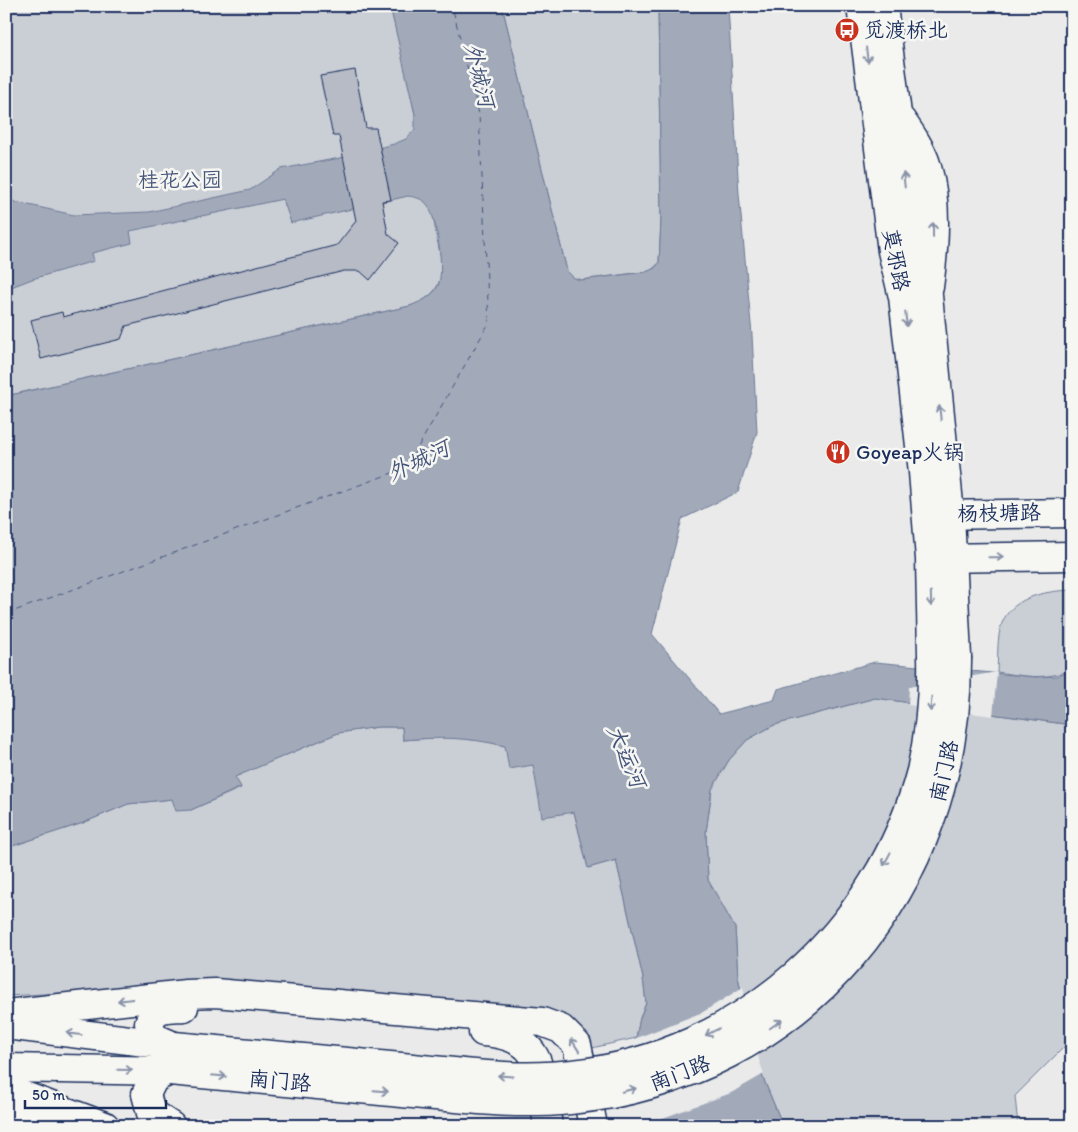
<svg xmlns="http://www.w3.org/2000/svg" width="1078" height="1132" font-family="Itim,'LXGW WenKai TC',sans-serif">
<style>
.green{fill:#caced5;stroke:#727e9a}
.water{fill:#a2aaba;stroke:#6c7995}
.pier{fill:#e9eae9}
.lines{fill:none;stroke-linecap:round;stroke-linejoin:round}
.ferry{stroke:#44547a;stroke-width:1;stroke-dasharray:6 5;stroke-linecap:butt}
.building{fill:#b6bbc6;stroke:#1b2f5e}
.minor-casing{stroke:#1b2f5e;stroke-width:26}
.major-casing{stroke:#1b2f5e;stroke-width:31}
.minor{stroke:#f6f6f2;stroke-width:22}
.major{stroke:#f6f6f2;stroke-width:28}
.major-bridge-casing{stroke:#1b2f5e;stroke-width:31;stroke-linecap:butt}
.major-bridge{stroke:#f6f6f2;stroke-width:28}
.oneway{stroke:#8892a8}
.labels{text-anchor:middle;stroke-width:5;stroke-linejoin:round;paint-order:stroke}
.poi-label{font-size:21px;fill:#1b2f5e;stroke:#f6f6f2;text-anchor:start}
.park-label{font-size:21px;fill:#47577c;stroke:#f6f6f2}
.street-label{font-size:21px;fill:#1b2f5e;stroke:#f6f6f2}
.water-label{font-size:22px;font-style:italic;fill:#44547a;stroke:#f6f6f2}
</style>
<rect width="100%" height="100%" fill="#e9eae9"/>
<filter id="ink" filterUnits="userSpaceOnUse"><feTurbulence type="fractalNoise" baseFrequency=".02" numOctaves="2"/><feDisplacementMap in="SourceGraphic" scale="10" xChannelSelector="R" yChannelSelector="G"/><feConvolveMatrix kernelMatrix="1 2 1 2 8 2 1 2 1" color-interpolation-filters="sRGB"/></filter>
<g filter="url(#ink)">
<!-- green -->
<g class="green">
<path d="M6,6h384c19,76 35,151 46,228 2,13 9,33 4,45 -4,15 -16,22 -30,27l-404,90z"/>
<path d="M502,6h156l3,214 -2,43 -9,8 -69,9 -7,-2 -7,-7z"/>
<path d="M1072,590v79c-27,12 -47,7 -75,3 1,-13 0,-29 3,-42 7,-33 45,-39 72,-40z"/>
<path d="M875,698l197,27v314l-57,57 3,30h-235l-27,-65 -18,-84 -3,-49 -27,-48 -2,-48 6,-43 17,-29 18,-20 27,-15z"/>
<path d="M378,727h24l1,13 43,-3 37,4 22,5 28,19 41,47 14,56 28,-8 27,118 3,25 -6,15 -4,20 -53,12 -2,-18 -425,-44 -150,8v-148l77,-25 45,-19 44,-5 19,11 50,-22 -7,-11 104,-44z"/>
</g>
<!-- water -->
<path class="water" d="M390,6h112l65,265 7,7 7,2 65,-8 9,-4 4,-5 2,-43 -3,-214h70l11,188 13,141 5,97 -19,60 -56,27 -30,115 67,80 55,-14 4,-11 97,-27 160,15 22,-1 15,-7v56l-197,-27 -101,27 -27,15 -18,20 -17,29 -6,43 2,48 27,48 3,49 18,84 27,65h-118l-29,-88 4,-20 6,-15 -3,-25 -27,-118 -28,8 -14,-56 -32,5 -9,-52 -24,4 -4,-23c-37,-9 -65,-9 -102,-6l-1,-13h-24l-40,6 -103,44 6,10 -50,23 -15,1 -4,-12 -44,5 -45,19 -77,25v-452l404,-90c12,-5 22,-9 28,-20 7,-15 -1,-71 -12,-83 -5,-5 -12,-6 -18,-7l-117,27 -8,-24 -153,32 2,12 -40,10 2,8 -62,18 -26,10v-91l9,4 59,13 75,-3 101,-22 31,-21 59,-11 54,-14 12,-5 9,-10v-15z"/>
<!-- pier -->
<g class="pier">
<path d="M997,672l-4,44 -85,-11 1,-18z"/>
<path d="M743,987l16,73 5,14 -33,19 -71,26 -26,-80 69,-27z"/>
</g>
<g class="lines">
<!-- ferry -->
<path class="ferry" d="M6,614l400,-146 83,-145 -10,-209 -27,-108"/>
</g>
<!-- building -->
<path class="building" d="M355,70l11,58h10l15,72 -9,1 6,33 11,9 -29,37 -10,-9h-16l-218,55 -5,13 -80,20 -10,-39 31,-8 1,5 274,-72 19,-24 -17,-85h-6l-13,-60z"/>
<g class="lines">
<defs>
<path id="minor" d="M6,1109l65,15"/>
<g id="major">
<path d="M861,6l31,245 11,46 20,175 7,87 2,96"/>
<path d="M883,6l14,108 13,128 18,54 22,218 7,143"/>
<path d="M901,120c10,14 21,30 26,47 11,37 7,82 2,120"/>
<path d="M933,515l139,-2"/>
<path d="M936,558l136,-2"/>
<path d="M6,1014l180,-20 29,-1 327,29 19,7 16,16 16,81"/>
<path d="M6,1025l164,20"/>
<path d="M483,1032c65,5 56,41 65,94"/>
<path d="M174,1046l-21,-9 -4,-14c5,-17 20,-15 35,-16"/>
<path d="M6,1068l164,3"/>
<path d="M170,1071l-16,7 -8,16 5,19 20,13"/>
<path d="M6,1089l99,37"/>
</g>
</defs>
<!-- minor casing -->
<use href="#minor" class="minor-casing"/>
<!-- major casing -->
<use href="#major" class="major-casing"/>
<!-- minor -->
<use href="#minor" class="minor"/>
<!-- major -->
<use href="#major" class="major"/>
<defs>
<g id="major-bridge">
<path d="M174,1046c76,7 151,14 227,21 57,5 115,14 172,7 167,-18 306,-142 348,-303 9,-38 12,-77 11,-116"/>
<path d="M170,1071c77,7 154,14 232,22 55,5 112,13 168,7 233,-23 389,-213 387,-443"/>
</g>
</defs>
<!-- major-bridge casing -->
<use href="#major-bridge" class="major-bridge-casing"/>
<!-- major-bridge -->
<use href="#major-bridge" class="major-bridge"/>
</g>
<!-- one-way arrows -->
<defs><path id="oneway-shaft" d="M-6 0H5M1.5-3L5.5 0L1.5 3" fill="none" stroke-width="1.6" stroke-linecap="round" stroke-linejoin="round" transform="scale(1.25)"/></defs>
<g class="oneway">
<use href="#oneway-shaft" transform="translate(867 55) rotate(83)"/>
<use href="#oneway-shaft" transform="translate(904 180) rotate(-96)"/>
<use href="#oneway-shaft" transform="translate(933 230) rotate(-90)"/>
<use href="#oneway-shaft" transform="translate(906 319) rotate(84)"/>
<use href="#oneway-shaft" transform="translate(940 413) rotate(-96)"/>
<use href="#oneway-shaft" transform="translate(996 557) rotate(-1)"/>
<use href="#oneway-shaft" transform="translate(931 599) rotate(89)"/>
<use href="#oneway-shaft" transform="translate(931 704) rotate(94)"/>
<use href="#oneway-shaft" transform="translate(887 859) rotate(118)"/>
<use href="#oneway-shaft" transform="translate(125 1000) rotate(173)"/>
<use href="#oneway-shaft" transform="translate(776 1024) rotate(-35)"/>
<use href="#oneway-shaft" transform="translate(712 1032) rotate(153)"/>
<use href="#oneway-shaft" transform="translate(74 1034) rotate(-173)"/>
<use href="#oneway-shaft" transform="translate(575 1045) rotate(-122)"/>
<use href="#oneway-shaft" transform="translate(125 1070) rotate(1)"/>
<use href="#oneway-shaft" transform="translate(219 1076) rotate(5)"/>
<use href="#oneway-shaft" transform="translate(505 1076) rotate(-176)"/>
<use href="#oneway-shaft" transform="translate(629 1090) rotate(-14)"/>
<use href="#oneway-shaft" transform="translate(381 1091) rotate(5)"/>
</g>
</g>
<!-- icons -->
<defs>
<symbol id="bus-disc" viewBox="-11 -11 22 22"><circle r="9.5" fill="#c8321e" stroke="#f6f6f2"/><path d="M-5-6H5V4H4V6H2V4H-2V6H-4V4H-5ZM-3.5-4V0h7V-4ZM-3.5 1.2v1.5H-2V1.2ZM2 1.2v1.5H3.5V1.2Z" fill="#fff"/></symbol>
<symbol id="restaurant-disc" viewBox="-11 -11 22 22"><circle r="9.5" fill="#c8321e" stroke="#f6f6f2"/><path d="M-5-6h1v4h1v-4h1v4h1v-4h1v5L-1.5 .5V6h-2V.5L-5-1ZM5-6V6H3V1.5H1.5Q1.5-4 5-6Z" fill="#fff"/></symbol>
</defs>
<g fill-rule="evenodd">
<use href="#bus-disc" x="833" y="16" width="28" height="28"/>
<use href="#restaurant-disc" x="824" y="438" width="28" height="28"/>
</g>
<g class="labels">
<!-- poi labels -->
<g class="poi-label">
<text x="864" y="37">觅渡桥北</text>
<text x="856" y="459">Goyeap火锅</text>
</g>
<!-- park labels -->
<g class="park-label">
<text x="180" y="187">桂花公园</text>
</g>
<!-- street labels -->
<g class="street-label">
<text transform="translate(896 260) rotate(79)" y="7">莫邪路</text>
<text transform="translate(999 513) rotate(-1)" y="7">杨枝塘路</text>
<text transform="translate(944 771) rotate(-77)" y="7">南门路</text>
<text transform="translate(680 1073) rotate(-21)" y="7">南门路</text>
<text transform="translate(280 1081) rotate(5)" y="7">南门路</text>
</g>
<!-- water labels -->
<g class="water-label">
<text transform="translate(480 75) rotate(76)" y="8">外城河</text>
<text transform="translate(418 460) rotate(-25)" y="8">外城河</text>
<text transform="translate(627 756) rotate(67)" y="8">大运河</text>
</g>
</g>
<!-- margin -->
<rect width="1078" height="1132" fill="none" stroke="#f6f6f2" stroke-width="25"/>
<rect x="12" y="12" width="1053" height="1107" fill="none" stroke="#1b2f5e" stroke-width="2" filter="url(#ink)"/>
<!-- scale -->
<path d="M25 1100v8h141v-8" fill="none" stroke="#1b2f5e" stroke-width="2.5"/>
<text x="32" y="1100" font-size="15" fill="#1b2f5e" stroke="#f6f6f2" stroke-width="4" paint-order="stroke">50 m</text>
</svg>
